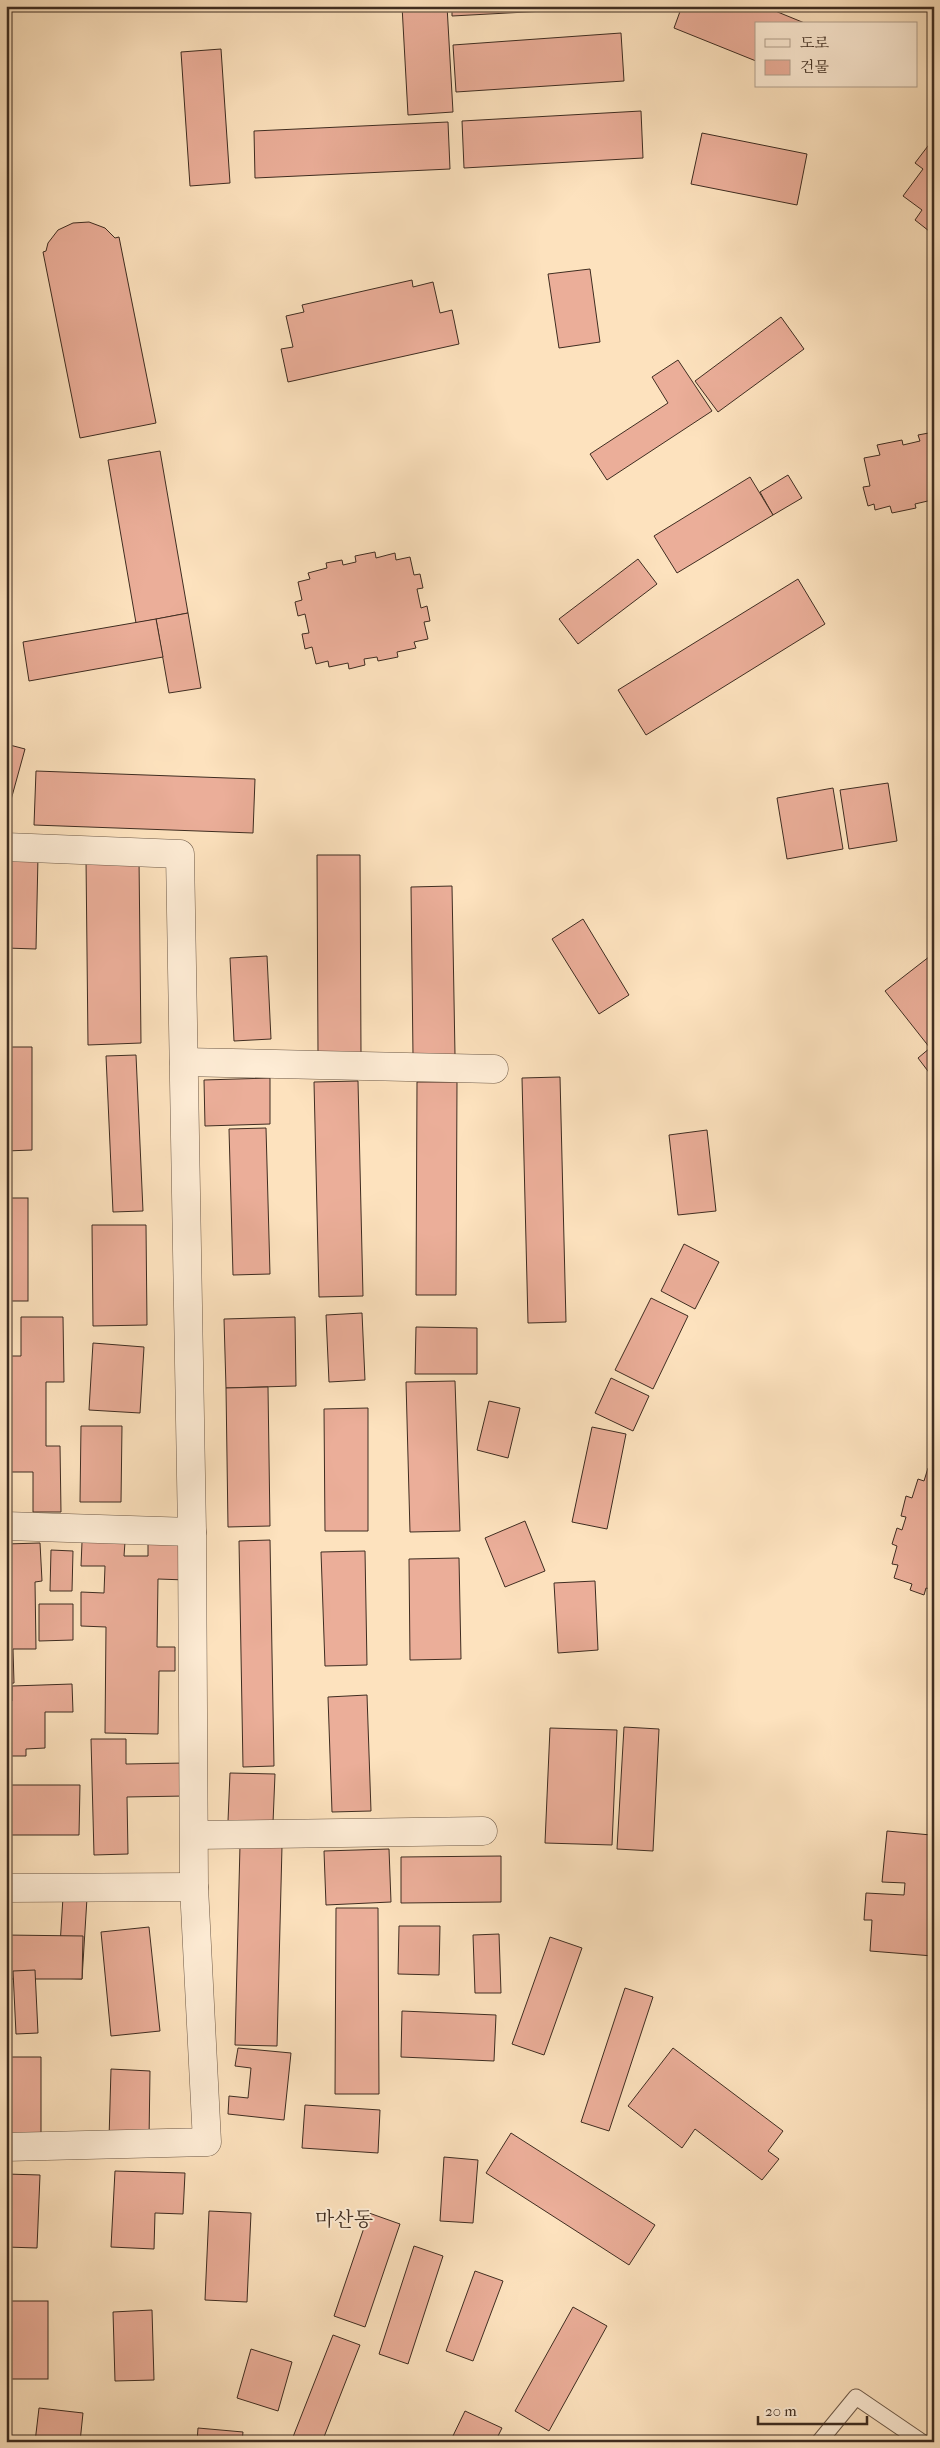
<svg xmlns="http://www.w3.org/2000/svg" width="940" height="2448" font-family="'IM FELL French Canon','Noto Serif KR',serif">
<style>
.building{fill:#ebae99;stroke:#3f2d21}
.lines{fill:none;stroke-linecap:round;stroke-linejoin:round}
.service-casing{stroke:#6e5a48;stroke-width:17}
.minor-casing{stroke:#6e5a48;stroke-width:29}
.tertiary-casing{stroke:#6e5a48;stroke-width:29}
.service{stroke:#feecd5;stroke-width:15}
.minor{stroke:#feecd5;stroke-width:28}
.tertiary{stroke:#feecd5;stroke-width:28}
.labels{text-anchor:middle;stroke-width:4;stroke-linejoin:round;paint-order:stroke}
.quarter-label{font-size:20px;fill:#3f2d21;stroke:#feecd5}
</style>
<rect width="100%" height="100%" fill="#fde2be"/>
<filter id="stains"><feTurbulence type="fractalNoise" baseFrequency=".004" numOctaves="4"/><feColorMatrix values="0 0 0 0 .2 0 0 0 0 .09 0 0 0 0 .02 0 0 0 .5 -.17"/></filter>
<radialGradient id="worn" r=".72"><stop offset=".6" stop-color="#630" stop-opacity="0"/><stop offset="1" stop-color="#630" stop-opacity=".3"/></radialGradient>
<!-- building -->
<g class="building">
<path d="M181,6h29v1l-29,4z"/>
<path d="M402,6h45l6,106 -45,3z"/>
<path d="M452,6h167v1l-167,9z"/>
<path d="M682,6h81l44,18h-51v37l-82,-33z"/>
<path d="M621,33l3,48 -168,11 -3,-47z"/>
<path d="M221,49l9,134 -40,3 -9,-134z"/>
<path d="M641,111l2,47 -179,10 -2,-47z"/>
<path d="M448,122l2,47 -195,9 -1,-47z"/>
<path d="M702,133l105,21 -10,51 -106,-21z"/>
<path d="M934,138v87l-5,6 -14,-11 7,-10 -19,-14 20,-27 -8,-6z"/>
<path d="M89,222l16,6 10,10 4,-1 37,186 -76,15 -37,-186 3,-1 2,-8 10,-13 15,-7z"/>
<path d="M590,269l10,73 -41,6 -11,-74z"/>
<path d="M412,280l1,7 20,-5 7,31 12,-3 7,34 -171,38 -7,-33 12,-2 -7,-31 18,-4 -2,-7z"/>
<path d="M781,317l23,32 -86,63 -23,-31z"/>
<path d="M678,360l34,51 -105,69 -17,-26 78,-51 -16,-26z"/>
<path d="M934,432v71l-2,-3 -17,4 1,4 -24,5 -2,-7 -15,4 -1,-6 -6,2 -5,-19 7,-1 -6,-28 16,-3 -3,-10 25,-5 1,5 17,-4 -2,-6z"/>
<path d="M160,451l28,162 -52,10 -28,-163z"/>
<path d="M788,475l14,23 -29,17 -13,-23z"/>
<path d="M750,477l23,38 -96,58 -23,-37z"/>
<path d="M375,552l1,6 19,-5 1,7 14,-3 4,18 6,-1 3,14 -6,1 4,19 6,-2 3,15 -6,1 4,17 -14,3 2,6 -19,4 1,5 -20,4 -1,-4 -13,2 1,6 -16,4 -1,-6 -19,4 -1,-6 -12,3 -4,-17 -7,2 -3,-15 7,-1 -4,-19 -7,2 -3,-14 7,-2 -4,-18 12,-3 -2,-6 19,-5 -1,-5 16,-3 1,5 13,-3 -1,-6z"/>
<path d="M638,559l19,25 -79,60 -19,-25z"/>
<path d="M798,579l27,45 -179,111 -28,-45z"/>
<path d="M188,613l13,75 -32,5 -13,-74z"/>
<path d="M156,619l7,38 -134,24 -6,-39z"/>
<path d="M6,744l19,5 -19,69z"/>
<path d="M36,771l219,8 -2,54 -219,-8z"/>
<path d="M888,783l9,58 -48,8 -9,-59z"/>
<path d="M833,788l10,61 -56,10 -10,-61z"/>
<path d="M6,855l32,1 -2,93 -30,-1z"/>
<path d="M317,855h43l1,198 -43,1z"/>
<path d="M139,858l2,185 -53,2 -2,-186z"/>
<path d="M452,886l3,169 -42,1 -2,-169z"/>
<path d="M583,919l46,76 -30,19 -47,-75z"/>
<path d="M934,953v126l-16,-21 12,-10 -45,-57z"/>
<path d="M267,956l4,83 -37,2 -4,-83z"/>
<path d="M6,1047h26v103l-26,1z"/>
<path d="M136,1055l7,156 -30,1 -7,-156z"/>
<path d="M560,1077l6,245 -38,1 -6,-245z"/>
<path d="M270,1078v46l-65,2 -1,-46z"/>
<path d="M358,1081l5,215 -44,1 -5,-215z"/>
<path d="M417,1082h40l-1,213h-40z"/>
<path d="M266,1128l4,146 -37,1 -4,-146z"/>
<path d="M707,1130l9,81 -38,4 -9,-80z"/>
<rect x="6" y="1198" width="22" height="103"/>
<path d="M92,1225h54l1,100 -54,1z"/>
<path d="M684,1244l35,18 -24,47 -34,-18z"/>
<path d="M651,1298l37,18 -35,73 -38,-19z"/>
<path d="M362,1313l3,67 -36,2 -3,-67z"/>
<path d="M21,1317h42l1,65h-18v64h14l1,66h-28v-40h-27v-116h15z"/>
<path d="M295,1317l1,69 -70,2 -2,-69z"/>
<path d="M416,1327l61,1v46h-62z"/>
<path d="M93,1343l51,4 -4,66 -51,-3z"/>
<path d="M611,1378l38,18 -16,35 -38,-18z"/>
<path d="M455,1381l5,150 -50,1 -4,-150z"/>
<path d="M268,1387l2,139 -42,1 -2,-139z"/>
<path d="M489,1401l31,7 -12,50 -31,-8z"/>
<path d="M368,1408v123h-43l-1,-122z"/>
<path d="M81,1426h41l-1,76h-41z"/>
<path d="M592,1427l34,7 -19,95 -35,-7z"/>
<path d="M928,1468l6,1v121l-8,-2 -2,7 -14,-5 2,-6 -18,-6 4,-13 -6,-1 5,-18 -5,-2 5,-16 5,2 4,-13 -5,-1 5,-20 6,2 6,-19 6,2z"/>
<path d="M525,1521l20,50 -40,16 -20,-49z"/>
<path d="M270,1540l4,226 -31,1 -4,-226z"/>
<path d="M82,1542h43l-1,14h24v-14l38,1v37l-28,-1 -1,68h18v24h-16l-1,63 -53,-1 1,-106 -25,-1v-34l23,1 1,-27h-24z"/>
<path d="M40,1543l2,38 -7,1 1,67h-23l1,34 -8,1v-140z"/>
<path d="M51,1550l22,1 -1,40h-22z"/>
<path d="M365,1551l2,114 -42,1 -4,-114z"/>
<path d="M459,1558l2,101 -51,1 -1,-101z"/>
<path d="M595,1581l3,69 -40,3 -4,-70z"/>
<path d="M39,1604h34v36l-34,1z"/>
<path d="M72,1684l1,28h-28v36l-19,1v7h-20v-55h6v-15z"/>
<path d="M367,1695l4,116 -39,1 -4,-115z"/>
<path d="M624,1727l35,2 -6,122 -36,-2z"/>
<path d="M550,1728l67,2 -5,115 -67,-2z"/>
<path d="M91,1739h35v25l59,-1v33l-58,1 1,57 -34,1z"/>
<path d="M230,1773l45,1 -2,49 -45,-2z"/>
<path d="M6,1785h74l-1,50h-73z"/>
<path d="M932,1825l1,131 -63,-5 2,-31h-8l2,-27 38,2 1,-12 -23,-1 5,-51 44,4z"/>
<path d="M240,1845l42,1 -5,200 -42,-1z"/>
<path d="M389,1849l2,53 -65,3 -2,-54z"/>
<path d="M501,1856v46l-100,1v-46z"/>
<path d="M63,1897l24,1 -5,81 -24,-1z"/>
<path d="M336,1908h42l1,186h-44z"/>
<path d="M399,1926h41l-1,49 -41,-1z"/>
<path d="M149,1927l11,104 -49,5 -10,-104z"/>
<path d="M499,1934l2,59h-26l-2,-58z"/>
<path d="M6,1935l77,1 -1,43h-76z"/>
<path d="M550,1937l32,11 -38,107 -32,-11z"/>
<path d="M35,1970l3,63 -22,1 -3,-63z"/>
<path d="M625,1988l28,9 -44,134 -28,-9z"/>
<path d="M402,2011l94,4 -2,46 -93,-4z"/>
<path d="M238,2048l53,5 -7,67 -56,-6 1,-18 19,2 3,-30 -16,-2z"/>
<path d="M673,2048l110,83 -15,20 11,8 -17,21 -67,-51 -13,19 -54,-42z"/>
<path d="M6,2057h35v86l-35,1z"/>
<path d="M111,2069l39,2 -1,69 -40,-1z"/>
<path d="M305,2105l75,5 -2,43 -76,-5z"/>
<path d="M511,2133l144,92 -26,40 -143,-92z"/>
<path d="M444,2157l34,3 -5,63 -33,-2z"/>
<path d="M115,2171l70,2 -2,41 -28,-1 -1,36 -43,-2z"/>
<path d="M6,2174l34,1 -3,73 -31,-1z"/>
<path d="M209,2211l42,2 -4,89 -42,-2z"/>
<path d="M369,2213l31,11 -35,103 -31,-11z"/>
<path d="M414,2246l29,10 -35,108 -29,-10z"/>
<path d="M475,2271l28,10 -30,80 -27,-10z"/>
<rect x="6" y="2301" width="42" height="78"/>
<path d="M573,2307l34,19 -58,105 -34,-20z"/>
<path d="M152,2310l2,70 -39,1 -2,-69z"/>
<path d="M333,2335l27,10 -38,97h-31z"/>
<path d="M251,2349l41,13 -14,49 -41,-13z"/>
<path d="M39,2408l44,5 -3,29h-45z"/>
<path d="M465,2411l37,17 -7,14h-45z"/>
<path d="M198,2428l45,4 -1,10h-45z"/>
</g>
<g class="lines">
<defs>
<path id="service" d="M819,2442l37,-45 66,45"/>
<g id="minor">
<path d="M6,847l174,7 12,678 2,355 13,255 -201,5"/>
<path d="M184,1062l310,7"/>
<path d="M195,1835l288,-4"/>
<path d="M6,1888l188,-1"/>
</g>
<path id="tertiary" d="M6,1526l186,6"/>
</defs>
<!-- service casing -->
<use href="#service" class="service-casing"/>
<!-- minor casing -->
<use href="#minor" class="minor-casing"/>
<!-- tertiary casing -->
<use href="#tertiary" class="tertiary-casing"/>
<!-- service -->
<use href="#service" class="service"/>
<!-- minor -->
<use href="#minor" class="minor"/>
<!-- tertiary -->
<use href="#tertiary" class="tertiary"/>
</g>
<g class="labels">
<!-- quarter labels -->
<g class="quarter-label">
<text x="344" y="2226">마산동</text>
</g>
</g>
<!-- margin -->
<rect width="940" height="2448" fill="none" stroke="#fde2be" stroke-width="25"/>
<rect x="8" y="8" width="925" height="2433" fill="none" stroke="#3f2d21" stroke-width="2.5"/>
<rect x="12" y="12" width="915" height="2423" fill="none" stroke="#3f2d21"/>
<!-- legend -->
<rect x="755" y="22" width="162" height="65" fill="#feecd5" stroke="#b2a08d"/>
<rect x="765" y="39" width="25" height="8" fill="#feecd5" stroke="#b2a08d"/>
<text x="800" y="48" font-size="15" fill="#3f2d21">도로</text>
<rect x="765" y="60" width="25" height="15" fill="#ebae99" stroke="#b2a08d"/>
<text x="800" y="72" font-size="15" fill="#3f2d21">건물</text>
<!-- scale -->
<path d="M758 2416v8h109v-8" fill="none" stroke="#3f2d21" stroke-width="2.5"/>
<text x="765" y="2416" font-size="15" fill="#3f2d21" stroke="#feecd5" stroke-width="4" paint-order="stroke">20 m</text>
<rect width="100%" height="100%" filter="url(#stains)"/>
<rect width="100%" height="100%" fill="url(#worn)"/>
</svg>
